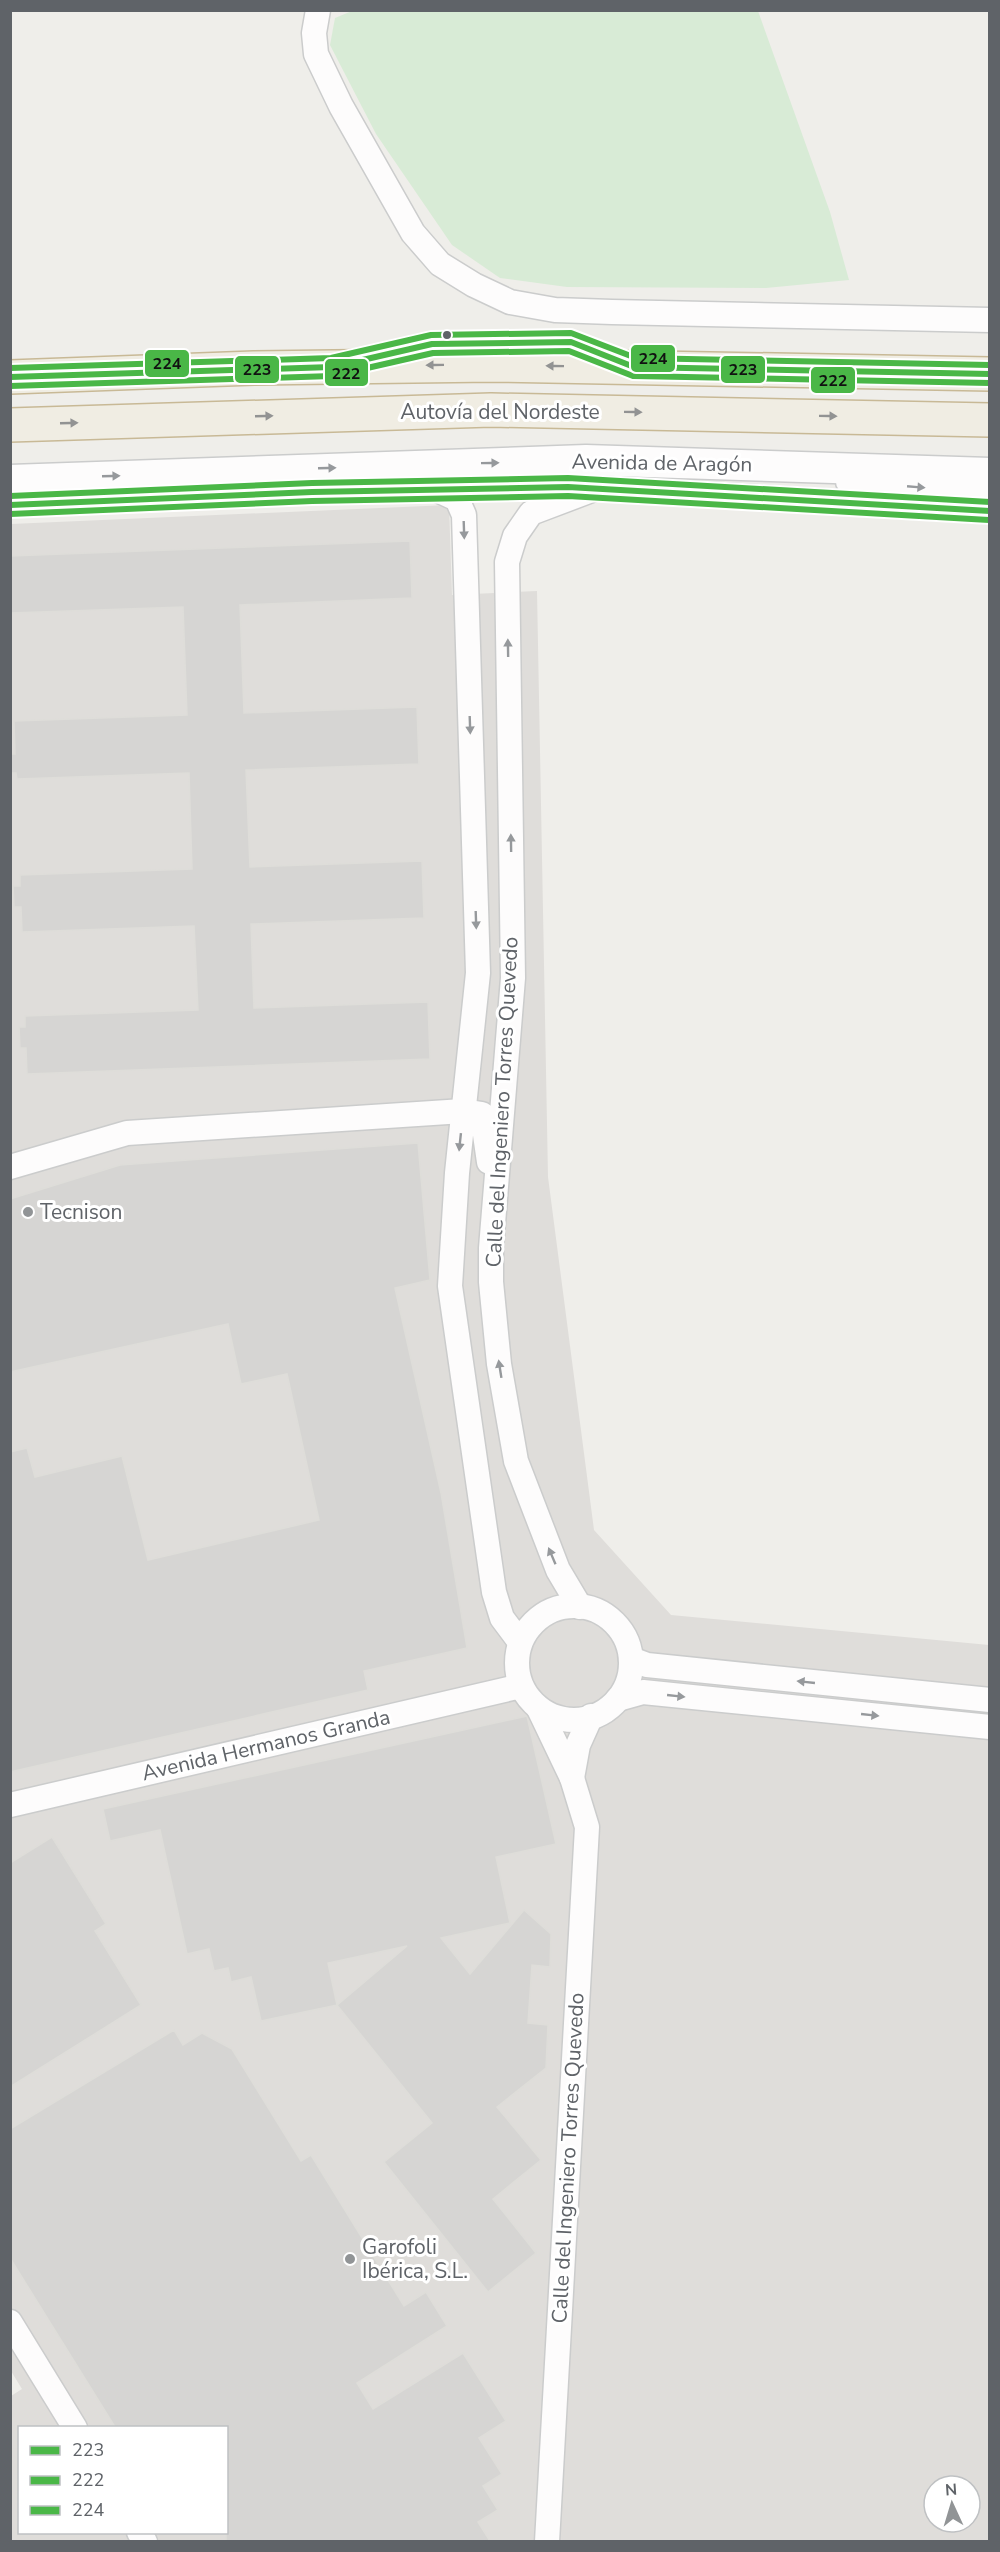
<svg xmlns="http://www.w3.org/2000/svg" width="1000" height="2552" font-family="'Nunito Sans',sans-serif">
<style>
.industrial{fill:#dfddda;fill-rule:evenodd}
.green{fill:#d8ebd6}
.building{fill:#d6d5d3;stroke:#deddd9;stroke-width:1.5;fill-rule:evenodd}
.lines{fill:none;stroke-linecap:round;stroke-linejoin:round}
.minor-casing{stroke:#cbcccc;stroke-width:27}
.tertiary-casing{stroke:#cbcccc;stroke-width:33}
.motorway-casing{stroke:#c8b996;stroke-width:36}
.minor{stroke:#fdfcfc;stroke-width:24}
.tertiary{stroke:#fdfcfc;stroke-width:30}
.motorway{stroke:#f0ede3;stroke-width:33}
.bus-1-casing{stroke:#fff;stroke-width:10}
.bus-2-casing{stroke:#fff;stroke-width:10}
.bus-3-casing{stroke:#fff;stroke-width:10}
.bus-1{stroke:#4ab747;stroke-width:6}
.bus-2{stroke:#4ab747;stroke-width:6}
.bus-3{stroke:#4ab747;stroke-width:6}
.oneway{fill:#929393}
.oneway2{fill:#96999c}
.bus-dot{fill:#5f6368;stroke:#fff;stroke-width:2}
.poi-dot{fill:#919496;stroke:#fff;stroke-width:2}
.labels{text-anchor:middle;stroke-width:6;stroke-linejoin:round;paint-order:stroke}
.street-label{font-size:21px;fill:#5f6368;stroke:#fff}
.poi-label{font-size:21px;fill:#5f6368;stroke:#fff;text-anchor:start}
.line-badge{stroke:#fff;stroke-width:2}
.pale-badge-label{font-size:16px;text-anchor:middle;font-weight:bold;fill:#111}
</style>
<rect width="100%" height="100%" fill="#efeeea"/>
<!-- industrial -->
<path class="industrial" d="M449,505l3,90 85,-4 11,586 46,353 77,85 318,30v896h-978v-145l11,-7 -11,-18v-1847zM20,2428h206v104h-206zM934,2486h36v36h-36z"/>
<!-- green -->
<path class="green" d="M352,11h406l72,201 19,68 -83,8 -199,-1 -67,-9 -48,-33 -76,-111 -46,-89 5,-27z"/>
<!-- building -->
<g class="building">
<path d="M410,541l2,57 -172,7 4,108 173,-6 2,57 -173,6 4,97 172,-6 2,57 -173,6 3,84 174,-6 2,57 -403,15 -1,-26h-6l-1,-21h6v-11l173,-6 -4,-84 -172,6 -1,-25h-7l-1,-21h7v-11l172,-6 -3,-96 -172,6 -1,-6h-6v-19h5l-1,-33 173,-6 -4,-108 -173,6v-57z"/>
<path d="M418,1143l12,137 -35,8 46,205 26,155 -103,23 4,19 -358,82v-320l17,-4 8,29 87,-21 26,104 171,-40 -32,-146 -46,10 -13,-60 -218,48v-173l110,-34z"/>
<path d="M527,1716l29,128 -60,13 14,66 -69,15 29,36 54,-64 27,24 -1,33 -18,-2 -4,58 20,2 -2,43 -49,39 44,53 -48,39 43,54 -48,39 -104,-130 48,-39 -95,-118 -76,16 -10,-44 -20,5 -3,-14 -14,3 -5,-22 -22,5 -27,-124 -50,11 -7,-32zM407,1946l-70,59 -9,-42z"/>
<path d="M52,1837l54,87 -11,7 46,74 -131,82v-224z"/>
<path d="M174,2030l9,15 19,-12 30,16 69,112 10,-6 93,151 22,-14 21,34 -90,57 16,26 90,-56 43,68 -27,17 23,36 -19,12 15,24 -20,12 12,19h-264v-114h-111l-105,-169v-129z"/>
</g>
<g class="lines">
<defs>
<g id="minor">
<path d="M318,10l-4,23 2,21 25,52 72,127 27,31 34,21 36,17 45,8 57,2 378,8"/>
<path d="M848,482l142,10"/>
<path d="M433,488l24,11 7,16 14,458 -21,200 -7,113 44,306 8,26 18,24"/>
<path d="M10,1167l117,-34 336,-22 19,3 7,48"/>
<circle cx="574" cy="1663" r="57"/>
<path d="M580,1607l-22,-37 -42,-109 -17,-97 -8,-82v-34l22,-270 -6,-416 8,-26 16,-23 66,-25 393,23"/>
<path d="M631,1659l16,6 343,35"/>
<path d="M618,1699l25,-7 347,35"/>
<path d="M539,1709l33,69 15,49 -40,715"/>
<path d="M572,1778l6,-33 13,-29"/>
<path d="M10,1805l511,-119"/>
<path d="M10,2322l65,106"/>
<path d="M139,2532l6,10"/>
</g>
<path id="tertiary" d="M10,480l576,-20 404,13"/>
<g id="motorway">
<path d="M10,377l244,-9 239,-3 497,9"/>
<path d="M10,425l481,-15 499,10"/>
</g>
</defs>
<!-- minor casing -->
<use href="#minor" class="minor-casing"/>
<!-- tertiary casing -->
<use href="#tertiary" class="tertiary-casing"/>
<!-- motorway casing -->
<use href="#motorway" class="motorway-casing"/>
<!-- minor -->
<use href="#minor" class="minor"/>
<!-- tertiary -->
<use href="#tertiary" class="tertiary"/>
<!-- motorway -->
<use href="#motorway" class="motorway"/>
<defs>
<g id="bus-1">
<path d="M10,377l322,-10 100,-23 139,-2 63,25 356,7"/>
<path d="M10,505l302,-13 256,-5 422,24"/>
</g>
<g id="bus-2">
<path d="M10,386l322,-10 101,-23 136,-2 64,25 357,7"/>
<path d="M10,514l302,-13 256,-5 421,24"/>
</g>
<g id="bus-3">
<path d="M10,368l321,-10 100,-23 140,-2 65,25 354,7"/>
<path d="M10,496l302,-13 256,-5 422,24"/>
</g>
</defs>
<!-- bus-1 casing -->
<use href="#bus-1" class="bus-1-casing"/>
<!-- bus-2 casing -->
<use href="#bus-2" class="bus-2-casing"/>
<!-- bus-3 casing -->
<use href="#bus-3" class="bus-3-casing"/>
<!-- bus-1 -->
<use href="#bus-1" class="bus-1"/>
<!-- bus-2 -->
<use href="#bus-2" class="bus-2"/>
<!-- bus-3 -->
<use href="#bus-3" class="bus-3"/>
</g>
<!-- one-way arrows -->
<defs><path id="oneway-solid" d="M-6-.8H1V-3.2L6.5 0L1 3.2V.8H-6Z" transform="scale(1.5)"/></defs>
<g class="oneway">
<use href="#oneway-solid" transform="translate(435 365) rotate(179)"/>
<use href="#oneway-solid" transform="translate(555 366) rotate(-179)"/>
<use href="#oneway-solid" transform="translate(633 412) rotate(1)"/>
<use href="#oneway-solid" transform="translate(264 416) rotate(-2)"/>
<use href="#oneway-solid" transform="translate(828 416) rotate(1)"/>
<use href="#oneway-solid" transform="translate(69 423) rotate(-2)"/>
</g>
<g class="oneway2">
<use href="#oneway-solid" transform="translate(490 463) rotate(-1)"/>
<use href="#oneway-solid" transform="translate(327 468) rotate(-2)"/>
<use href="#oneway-solid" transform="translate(111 476) rotate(-2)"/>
<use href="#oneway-solid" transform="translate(916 487) rotate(5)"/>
<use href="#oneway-solid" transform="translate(464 530) rotate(88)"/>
<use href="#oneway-solid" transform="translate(508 648) rotate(-91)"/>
<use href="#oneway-solid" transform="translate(470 725) rotate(88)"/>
<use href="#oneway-solid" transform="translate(511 843) rotate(-91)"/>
<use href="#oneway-solid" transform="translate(476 920) rotate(88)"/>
<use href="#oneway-solid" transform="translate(460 1142) rotate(96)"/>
<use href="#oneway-solid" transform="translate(500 1369) rotate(-99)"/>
<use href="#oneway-solid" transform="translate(552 1556) rotate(-113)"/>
<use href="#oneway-solid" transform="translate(806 1682) rotate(-174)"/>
<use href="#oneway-solid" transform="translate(676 1696) rotate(6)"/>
<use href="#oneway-solid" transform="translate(870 1715) rotate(6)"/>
</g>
<!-- markers -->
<circle class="bus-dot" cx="447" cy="335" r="5"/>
<g class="poi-dot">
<circle cx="28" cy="1212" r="6"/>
<circle cx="350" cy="2259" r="6"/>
</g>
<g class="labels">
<!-- street labels -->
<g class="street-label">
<text x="500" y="419">Autovía del Nordeste</text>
<text transform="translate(662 463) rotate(1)" y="7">Avenida de Aragón</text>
<text transform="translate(502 1102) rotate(-87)" y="7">Calle del Ingeniero Torres Quevedo</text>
<text transform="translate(266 1745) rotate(-13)" y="7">Avenida Hermanos Granda</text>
<text transform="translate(568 2158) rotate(-87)" y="7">Calle del Ingeniero Torres Quevedo</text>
</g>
<!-- poi labels -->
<g class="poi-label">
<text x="40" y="1219">Tecnison</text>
<text x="362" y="2254">Garofoli<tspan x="362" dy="24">Ibérica, S.L.</tspan></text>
</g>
</g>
<g class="line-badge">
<rect x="630" y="344" width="46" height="29" rx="6" fill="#4ab747"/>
<rect x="144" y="349" width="46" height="29" rx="6" fill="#4ab747"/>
<rect x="720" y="355" width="46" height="29" rx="6" fill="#4ab747"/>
<rect x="234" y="355" width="46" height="29" rx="6" fill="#4ab747"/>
<rect x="324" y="358" width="45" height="29" rx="6" fill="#4ab747"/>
<rect x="810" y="366" width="46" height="28" rx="6" fill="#4ab747"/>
</g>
<g class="pale-badge-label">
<text x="653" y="364">224</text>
<text x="167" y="369">224</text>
<text x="743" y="375">223</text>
<text x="257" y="375">223</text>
<text x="346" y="379">222</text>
<text x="833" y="386">222</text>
</g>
<!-- border -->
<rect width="1000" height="2552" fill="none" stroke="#5f6368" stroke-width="24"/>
<!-- legend -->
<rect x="18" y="2426" width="210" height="108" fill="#ffffff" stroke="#bfc1c3" stroke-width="1.5"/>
<rect x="30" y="2446" width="30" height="9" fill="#4ab747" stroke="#bfc1c3" stroke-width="1.5"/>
<text x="72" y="2456" font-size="18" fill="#5f6368">223</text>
<rect x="30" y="2476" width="30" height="9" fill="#4ab747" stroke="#bfc1c3" stroke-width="1.5"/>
<text x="72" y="2486" font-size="18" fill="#5f6368">222</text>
<rect x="30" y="2506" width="30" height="9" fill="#4ab747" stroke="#bfc1c3" stroke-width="1.5"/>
<text x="72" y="2516" font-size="18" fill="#5f6368">224</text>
<!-- north arrow -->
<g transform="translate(952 2504) rotate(356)"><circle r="28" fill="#ffffff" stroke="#bfc1c3" stroke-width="1.5"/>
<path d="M0-4.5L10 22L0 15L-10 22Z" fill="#919496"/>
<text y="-9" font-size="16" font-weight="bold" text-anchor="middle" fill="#5f6368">N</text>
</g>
</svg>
